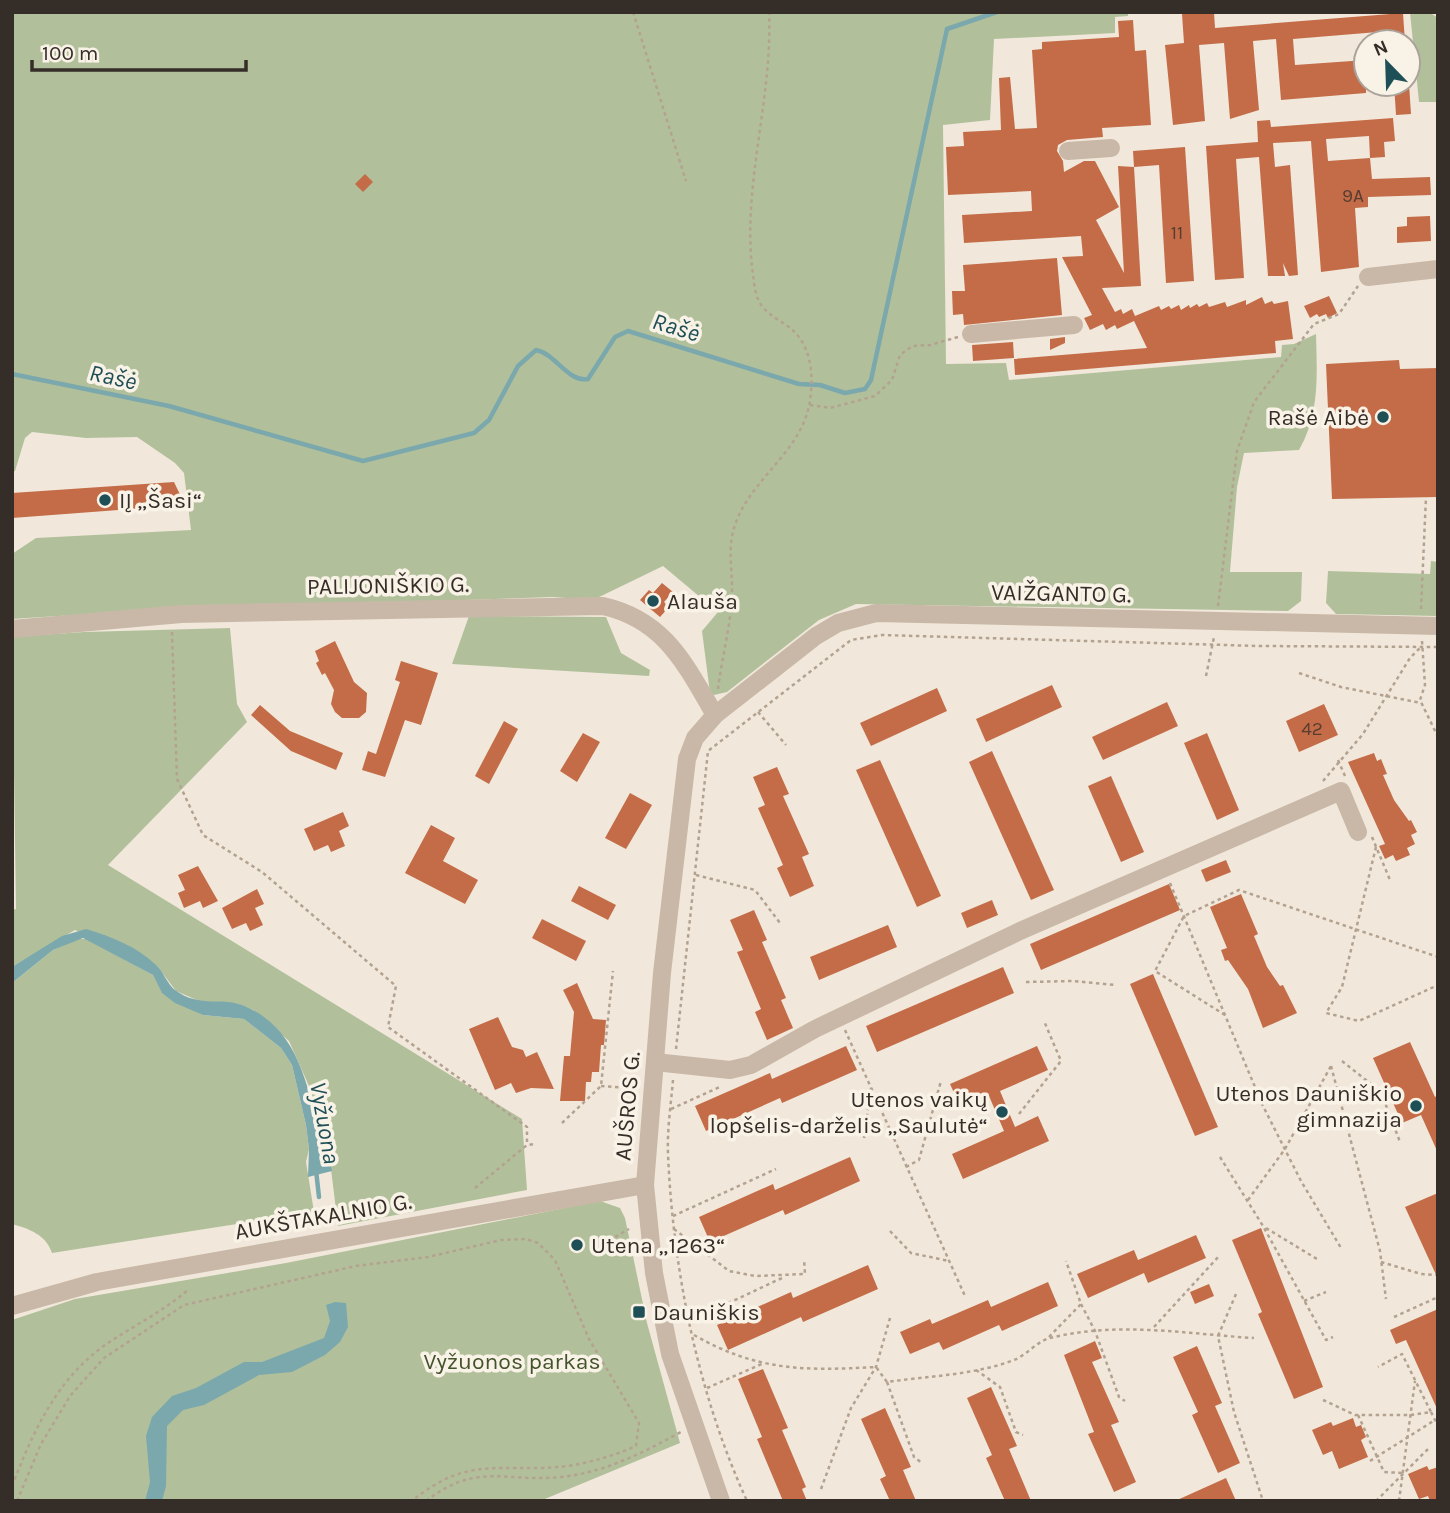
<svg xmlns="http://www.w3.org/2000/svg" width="1450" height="1513" font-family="Karla,sans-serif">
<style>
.green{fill:#b1c09b}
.water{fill:#7ba8ad}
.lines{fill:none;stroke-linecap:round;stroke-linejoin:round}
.stream{stroke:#7ba8ad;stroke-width:4.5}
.building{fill:#c36c47;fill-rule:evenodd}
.path{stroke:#b4a291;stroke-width:2.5;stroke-dasharray:3.5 3.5;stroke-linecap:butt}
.minor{stroke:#c9b8a7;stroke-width:18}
.poi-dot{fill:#1e4f56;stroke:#f9f2e7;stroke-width:2.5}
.labels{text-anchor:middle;stroke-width:7;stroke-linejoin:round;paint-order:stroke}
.number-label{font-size:19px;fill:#583d30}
.poi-label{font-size:23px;fill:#352d28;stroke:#f9f2e7;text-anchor:start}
.street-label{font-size:23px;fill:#352d28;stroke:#f9f2e7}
.park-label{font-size:23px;fill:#43532c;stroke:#f9f2e7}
.water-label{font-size:24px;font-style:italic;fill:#1e4f56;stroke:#f9f2e7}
</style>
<rect width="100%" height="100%" fill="#f1e8db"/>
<!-- green -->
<g class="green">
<path d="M12,12h1116v4l-13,1v16l-121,6 -4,81 -47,5 3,239 60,-1 3,17 272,-23 1,-12 12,-1 22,-10c1,41 4,79 -17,116l-55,3 -7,34 -7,85h72l-1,29 -13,10 -432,-7 -37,16 -92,72 -13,3 -4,-2 -8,-62 16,-19 -55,-46 -70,34 -40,-3 -417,14 -124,8v-65l24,-16 155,-8 -7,-57 -9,-10 -38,-26 -51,1 -54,-6 -7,6 -10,33 -3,1z"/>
<path d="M1410,12h19l9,6v84h-19z"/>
<path d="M1431,561l7,1v54l-102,-2 -10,-11 2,-32 102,3z"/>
<path d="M469,616l137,1 15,36 29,17 -1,6 -197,-12z"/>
<path d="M230,628l7,76 10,18 -139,143 414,254 5,71 -189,36 -8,-65 -9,-18 -12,-57 -20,-45 -36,-31 -15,-6 -39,-3 -23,-10 -18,-24 -83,-37 -63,37v-57l4,-1 -4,-272 72,-5z"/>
<path d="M78,939h9l66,36 9,17 41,23 41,4 37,29 11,17 14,60 3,24 -3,13 8,50 -262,41c-6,-18 -22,-24 -40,-29v-241l41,-33z"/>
<path d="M600,1201l20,7 5,10 22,105 33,120 -140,58h-528v-181l63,-21 211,-36z"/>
</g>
<!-- water -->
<g class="water">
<path d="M86,929c26,8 50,17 70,36 8,7 11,19 19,25 24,18 45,7 67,15 56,22 65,79 78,131 3,13 10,22 12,35l-24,6 1,-28 -3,-24 -14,-60 -11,-17 -37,-29 -41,-4 -28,-12 -13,-10 -9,-18 -70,-37 -30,12 -41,33v-16l50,-31z"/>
<path d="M335,1302l11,1 2,24 -8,15 -15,13 -33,17 -33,3 -55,30 -21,5 -16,16 -1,60 -4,15h-17l5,-19 -4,-46 6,-19 20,-21 24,-8 48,-26h18l62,-24 6,-17 -4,-16z"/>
</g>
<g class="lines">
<!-- stream -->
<g class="stream">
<path d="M12,374l157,32 194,55 111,-28 15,-13 29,-54 18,-16c19,3 32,33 52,29l27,-42 13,-6 171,53 21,1 25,8 20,-4 6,-9 76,-351 50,-17"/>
<path d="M316,1170l3,27"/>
</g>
</g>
<!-- building -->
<g class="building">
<path d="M1214,12l1,16 188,-15 2,29h-15v-11l-97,8 2,26 71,-5v33l-85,7 -5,-61 -23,2 6,69 -29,9 -6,-76 -25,2 6,76 -32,4 -8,-80 19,-2 -2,-29z"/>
<path d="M1133,20l2,31 11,-1 5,75 -49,3 1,9 -36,3 -9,5 -1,6 6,10 1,11 20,-11h11l24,46 -23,13 28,53 -6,-107 16,1 7,119 -39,2 13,24 6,-3 2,5 9,-5 3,7 24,-10 2,4 8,-4 2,3 8,-4 2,5 8,-5 1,3 7,-4 2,3 8,-4 2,4 16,-5 2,5 19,-7v5l16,-8 3,7 7,-3 2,3 14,-3 5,38 -18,2 1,12 -261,22 -1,-16 133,-11 -13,-27 -17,8 -2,-4 -9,5 -3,-6 -13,6 -6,-12 8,-3 -30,-58 21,-1 -2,-20 -117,7 -2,-28 70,-4 -1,-20 -83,4 -2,-48 18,-1 -1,-14 38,-2 -2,-52 11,-1 5,52 22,-1 -5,-78 10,-1v-7l77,-5 -1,-16z"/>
<path d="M1394,84h15l2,30 -15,1z"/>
<path d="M1393,118l2,23 -11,1 1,15 -15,1 2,21 58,-2 1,18 -63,2v10l-13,1 4,59 -38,5 -10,-131 -38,2 2,24 15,-2 8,110 -9,1 -6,-13 2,13h-17l-9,-119 -23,2 8,119 -29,2 -9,-134 52,-4 -1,-21 13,-1 1,7zM1369,136l1,22 -42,3 -2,-22z"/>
<path d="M1185,147l9,134 -28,2 -7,-118 -25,2 -1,-16z"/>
<path d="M365,174l8,8 -10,10 -8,-8z"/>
<path d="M1430,216l1,25 -34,2v-16l10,-1v-9z"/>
<path d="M1057,258l5,57 -98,10 -1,-11 -10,1 -1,-24h13l-2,-26z"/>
<path d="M1329,296l8,17 -9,5 -2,-4 -7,3 -2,-3 -7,4 -6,-12z"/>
<path d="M1065,337v6l-15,7v-11z"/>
<path d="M1013,342l1,16 -41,3 -1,-16z"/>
<path d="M1399,360l1,9 38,-1v129l-106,2 -6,-135z"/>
<path d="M174,482l11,23 -173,13v-25z"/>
<path d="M662,583l11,9 -9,10 5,5 -9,10 -20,-17 9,-10 4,3z"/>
<path d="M335,641l19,41 13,11 -1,19 -7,6h-17l-7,-6 -4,-8 3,-14 -9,-17 -3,2 -6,-12 3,-2 -4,-10z"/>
<path d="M401,661l37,12 -17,52 -16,-5 -20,57 -23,-7 6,-19 8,3 24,-72 -5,-2z"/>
<path d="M1052,685l10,22 -76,35 -10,-23z"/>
<path d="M937,688l10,23 -76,35 -11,-23z"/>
<path d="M1167,702l11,24 -75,34 -11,-23z"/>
<path d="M1324,704l14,31 -39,17 -13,-31z"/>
<path d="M260,705l30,26 53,22 -7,17 -45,-19 -40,-36z"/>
<path d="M504,721l14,8 -29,55 -14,-8z"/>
<path d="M583,733l17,9 -23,40 -17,-11z"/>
<path d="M1207,733l32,77 -22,10 -33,-77z"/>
<path d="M992,751l62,139 -23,10 -62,-138z"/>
<path d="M1374,753l3,8 4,-2 6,15 -4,1 11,25 15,21 2,-1 6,12 -6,3 4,9 -8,4 3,7 -14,6 -3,-6 -8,4 -6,-13 6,-2 -37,-82z"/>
<path d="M880,760l61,136 -24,11 -61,-137z"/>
<path d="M777,767l12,27 -6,2 26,58 -7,3 12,29 -24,11 -13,-29 6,-3 -25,-57 7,-3 -12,-28z"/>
<path d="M1111,776l33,76 -23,10 -33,-76z"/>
<path d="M630,793l22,12 -26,44 -21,-11z"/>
<path d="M343,812l6,14 -10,5 6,15 -14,6 -3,-7 -14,6 -10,-22z"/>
<path d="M431,825l24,13 -12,23 35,19 -13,24 -60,-31z"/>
<path d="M1226,860l5,12 -25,10 -5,-12z"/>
<path d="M198,866l20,35 -15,7 -3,-7 -16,7 -6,-15 7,-3 -7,-15z"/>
<path d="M1169,884l11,26 -139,60 -11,-26z"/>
<path d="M579,886l37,19 -8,15 -37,-19z"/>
<path d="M257,889l7,15 -9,4 8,17 -13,6 -4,-8 -14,6 -10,-21z"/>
<path d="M1241,894l17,40 -4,2 13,31 13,19 3,-1 14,28 -34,15 -15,-39 -20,-29 -3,1 -4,-11 6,-2 -17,-41z"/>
<path d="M992,900l6,15 -31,13 -6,-15z"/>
<path d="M754,910l13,30 -5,2 24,56 -5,2 12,28 -26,12 -12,-28 6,-3 -24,-57 6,-2 -13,-30z"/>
<path d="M542,919l44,22 -10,20 -44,-23z"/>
<path d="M888,925l9,22 -78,33 -9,-23z"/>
<path d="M1003,967l11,26 -137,59 -11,-26z"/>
<path d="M1153,974l65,153 -23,9 -65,-152z"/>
<path d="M577,983l16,36 13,1 -2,25h-3l-2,27h-7l-1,10h-5l-1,19h-25l4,-45h6l4,-44 -11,-22z"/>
<path d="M498,1017l14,30 11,3 3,7 11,-5 17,37 -23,-1 -15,5 -5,-10 -16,7 -26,-61z"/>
<path d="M1410,1042l25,55 3,-2v58l-17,-38 -19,8 -29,-65z"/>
<path d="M846,1046l11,24 -75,33 -2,-5 -74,33 -11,-25 75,-33 2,6z"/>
<path d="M1037,1046l11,24 -48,21 15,36 23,-11 11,25 -86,38 -11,-25 52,-23 -15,-35 -28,12 -11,-24z"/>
<path d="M850,1157l10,24 -75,34 -2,-5 -73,32 -11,-25 74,-33 2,6z"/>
<path d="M1438,1193v86l-33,-72z"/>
<path d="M1261,1228l62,159 -29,12 -36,-85 4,-2 -30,-72z"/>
<path d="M1196,1235l10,23 -58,25 -4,-10 -56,25 -11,-24 57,-24 4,10z"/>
<path d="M868,1265l10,24 -75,33 -2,-5 -73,33 -11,-25 74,-33 2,6z"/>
<path d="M1048,1282l10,24 -56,25 -3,-6 -56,25 -4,-8 -29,12 -10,-22 30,-13 2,5 56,-24 3,7z"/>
<path d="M1209,1284l5,12 -19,8 -5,-12z"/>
<path d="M1438,1309v102l-32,-71 -10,4 -6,-14z"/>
<path d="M1095,1341l7,17 -10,4 27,60 -8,3 25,57 -22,10 -26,-58 6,-2 -30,-77z"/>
<path d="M1197,1346l25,57 -7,3 25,57 -22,10 -26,-58 6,-3 -25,-55z"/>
<path d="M763,1369l25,59 -6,2 24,57 -4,2 5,12h-24l-26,-62 5,-2 -24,-58z"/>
<path d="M991,1387l26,59 -8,3 22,52h-26l-19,-43 6,-3 -25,-57z"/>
<path d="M885,1408l26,59 -8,3 13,31h-26l-10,-22 6,-3 -25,-57z"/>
<path d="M1353,1418l3,9 5,-2 5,12 -5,3 7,17 -29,12 -7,-18 -9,4 -11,-25 19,-8 2,4z"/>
<path d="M1427,1466l2,4 9,-3v34h-8l-2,-5 -9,3 -11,-25z"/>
<path d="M1226,1478l10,23h-61z"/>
</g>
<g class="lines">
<!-- path -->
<g class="path">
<path d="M633,12l53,169"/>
<path d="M810,405l20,3 45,-12 17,-16 8,-25 12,-9 18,-1 28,-8"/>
<path d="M1218,606l19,-155 17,-49 60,-78 25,-10 19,-28"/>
<path d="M1421,609l5,-112"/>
<path d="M172,632l5,147 26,56 59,37 134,114 -8,41 139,100v18"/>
<path d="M1422,641l3,44 -5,15 18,37"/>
<path d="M1299,673l42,14 80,16"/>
<path d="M1206,676l8,-39"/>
<path d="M718,689c4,-33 14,-68 14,-100 0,-24 -5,-43 4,-67 17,-45 66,-71 74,-121 4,-28 1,-60 -24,-76 -10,-7 -22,-13 -27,-24 -4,-7 -5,-18 -6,-26 -12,-88 20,-175 16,-263"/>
<path d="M758,712l28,33"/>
<path d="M1338,760l7,16"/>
<path d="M1323,781l40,-47 47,-76 12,-12"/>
<path d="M1372,837l18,43"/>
<path d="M1376,847l-34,140 -16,26 33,8 79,-36"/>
<path d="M696,875l59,15 25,33"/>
<path d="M1170,883l92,221 39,77 40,67"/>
<path d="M1026,982l47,-1 42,4"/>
<path d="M1225,1015l-70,-44 29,-55 55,-26 199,67"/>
<path d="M845,1030l120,266"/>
<path d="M676,1049l32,-298 143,-111 31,-5 377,11 179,1"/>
<path d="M1342,1061l39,31 19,50"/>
<path d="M1331,1066l49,185 6,48"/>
<path d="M673,1080c-2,24 -6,50 -5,74 5,117 30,240 79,347"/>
<path d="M601,1086l28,2"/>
<path d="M671,1109l51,-23"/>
<path d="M1019,1114l42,-53 -17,-40"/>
<path d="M562,1123l39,-37 12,-115"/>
<path d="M864,1138l7,-50"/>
<path d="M1220,1157l43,69 63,114 7,-3"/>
<path d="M906,1167l13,-7 22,-79"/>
<path d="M475,1188l52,-43 9,-1"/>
<path d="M1248,1200l37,-51 46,-83"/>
<path d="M673,1216l103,-47"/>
<path d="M1266,1228l51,31"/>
<path d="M674,1229l55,42 26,5 50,-2 -1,-15"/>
<path d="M890,1231l21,22 38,8"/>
<path d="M603,1244l26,-15"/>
<path d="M1381,1262l40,12 17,1"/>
<path d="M1236,1294l-18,42 16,76 29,89"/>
<path d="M1304,1301l22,-9"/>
<path d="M1081,1304l14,27 24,66 6,4"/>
<path d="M1394,1317l44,-20"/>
<path d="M690,1321l92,-43"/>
<path d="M1154,1327l66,-72"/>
<path d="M694,1335c63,36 110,36 182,32l11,15c41,-6 88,-7 127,-22 13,-5 23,-19 36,-22 68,-17 136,-4 204,0"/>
<path d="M1049,1337l32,-33 -15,-43"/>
<path d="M976,1370l24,17 16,45 7,3"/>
<path d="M887,1382l27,75 8,6"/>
<path d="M707,1388l57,-25"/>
<path d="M1323,1400l32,15h56l20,-3 -29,-58 -24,13"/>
<path d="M1431,1412l7,14"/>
<path d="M1358,1415l26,57 18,1"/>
<path d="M1370,1461l65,-41"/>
<path d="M12,1486c21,-54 44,-106 93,-141 28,-19 59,-34 84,-56"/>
<path d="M821,1489l30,-81 25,-41 14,-49"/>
<path d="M17,1501l24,-57 29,-48 34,-38 80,-53 172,-39 72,-9 73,-17 25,-1 12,4 17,17 34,79 50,84 -3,23c-23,10 -44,16 -68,20 -65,8 -98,-13 -156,35"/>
<path d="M426,1501c52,-40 80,-18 134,-24 44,-4 82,-24 121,-45"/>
<path d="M1376,1501l53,-53"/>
<path d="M1399,1501l16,-120"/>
</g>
<!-- minor -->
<g class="minor">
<path d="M1068,151l43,-3"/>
<path d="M1368,277l70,-8"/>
<path d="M971,334l103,-9"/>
<path d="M12,629l169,-15 422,-8c62,14 82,58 112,109"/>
<path d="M655,1062l75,8 21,-5 64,-36 205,-98 321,-140 17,41"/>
<path d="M12,1306l85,-24 548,-97"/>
<path d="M721,1501l-51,-147 -16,-81 -9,-88 17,-212 25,-214 8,-21 20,-23 101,-79 22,-13 38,-10 562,13"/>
</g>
</g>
<!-- markers -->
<g class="poi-dot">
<circle cx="1383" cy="417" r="7"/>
<circle cx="105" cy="500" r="7"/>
<circle cx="653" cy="601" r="7"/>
<circle cx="1416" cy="1106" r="7"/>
<circle cx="1002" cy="1112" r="7"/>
<circle cx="577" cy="1245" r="7"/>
<rect x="632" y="1305" width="14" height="14" rx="3.5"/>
</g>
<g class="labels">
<!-- number labels -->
<g class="number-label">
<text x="1353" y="202">9A</text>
<text x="1177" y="239">11</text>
<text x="1312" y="735">42</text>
</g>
<!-- poi labels -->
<g class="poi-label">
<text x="1369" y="425" text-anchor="end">Rašė Aibė</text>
<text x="119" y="508">IĮ „Šasi“</text>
<text x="667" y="609">Alauša</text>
<text x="1402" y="1101" text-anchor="end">Utenos Dauniškio<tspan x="1402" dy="26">gimnazija</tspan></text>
<text x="988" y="1107" text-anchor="end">Utenos vaikų<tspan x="988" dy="26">lopšelis-darželis „Saulutė“</tspan></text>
<text x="591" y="1253">Utena „1263“</text>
<text x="653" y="1320">Dauniškis</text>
</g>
<!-- street labels -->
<g class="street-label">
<text transform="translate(388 585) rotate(-1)" y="8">PALIJONIŠKIO G.</text>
<text transform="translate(1061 593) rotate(1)" y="8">VAIŽGANTO G.</text>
<text transform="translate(627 1106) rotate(-85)" y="8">AUŠROS G.</text>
<text transform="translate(323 1216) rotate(-10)" y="8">AUKŠTAKALNIO G.</text>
</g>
<!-- park labels -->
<g class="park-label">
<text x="512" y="1369">Vyžuonos parkas</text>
</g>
<!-- water labels -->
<g class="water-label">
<text transform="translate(676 327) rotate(17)" y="8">Rašė</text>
<text transform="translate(113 377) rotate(12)" y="8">Rašė</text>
<text transform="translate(325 1123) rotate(80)" y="8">Vyžuona</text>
</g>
</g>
<!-- border -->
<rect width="1450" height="1513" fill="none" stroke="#352d28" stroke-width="28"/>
<!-- north arrow -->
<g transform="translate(1387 63) rotate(337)"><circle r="33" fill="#f9f2e7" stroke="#aba39b" stroke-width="2"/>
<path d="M0-5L12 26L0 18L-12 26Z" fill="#1e4f56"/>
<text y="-10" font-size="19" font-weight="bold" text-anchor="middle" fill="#352d28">N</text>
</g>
<!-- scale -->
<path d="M32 60v10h214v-10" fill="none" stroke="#352d28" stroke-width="3.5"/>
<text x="42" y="60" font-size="21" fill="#352d28" stroke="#f9f2e7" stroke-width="5" paint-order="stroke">100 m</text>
</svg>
